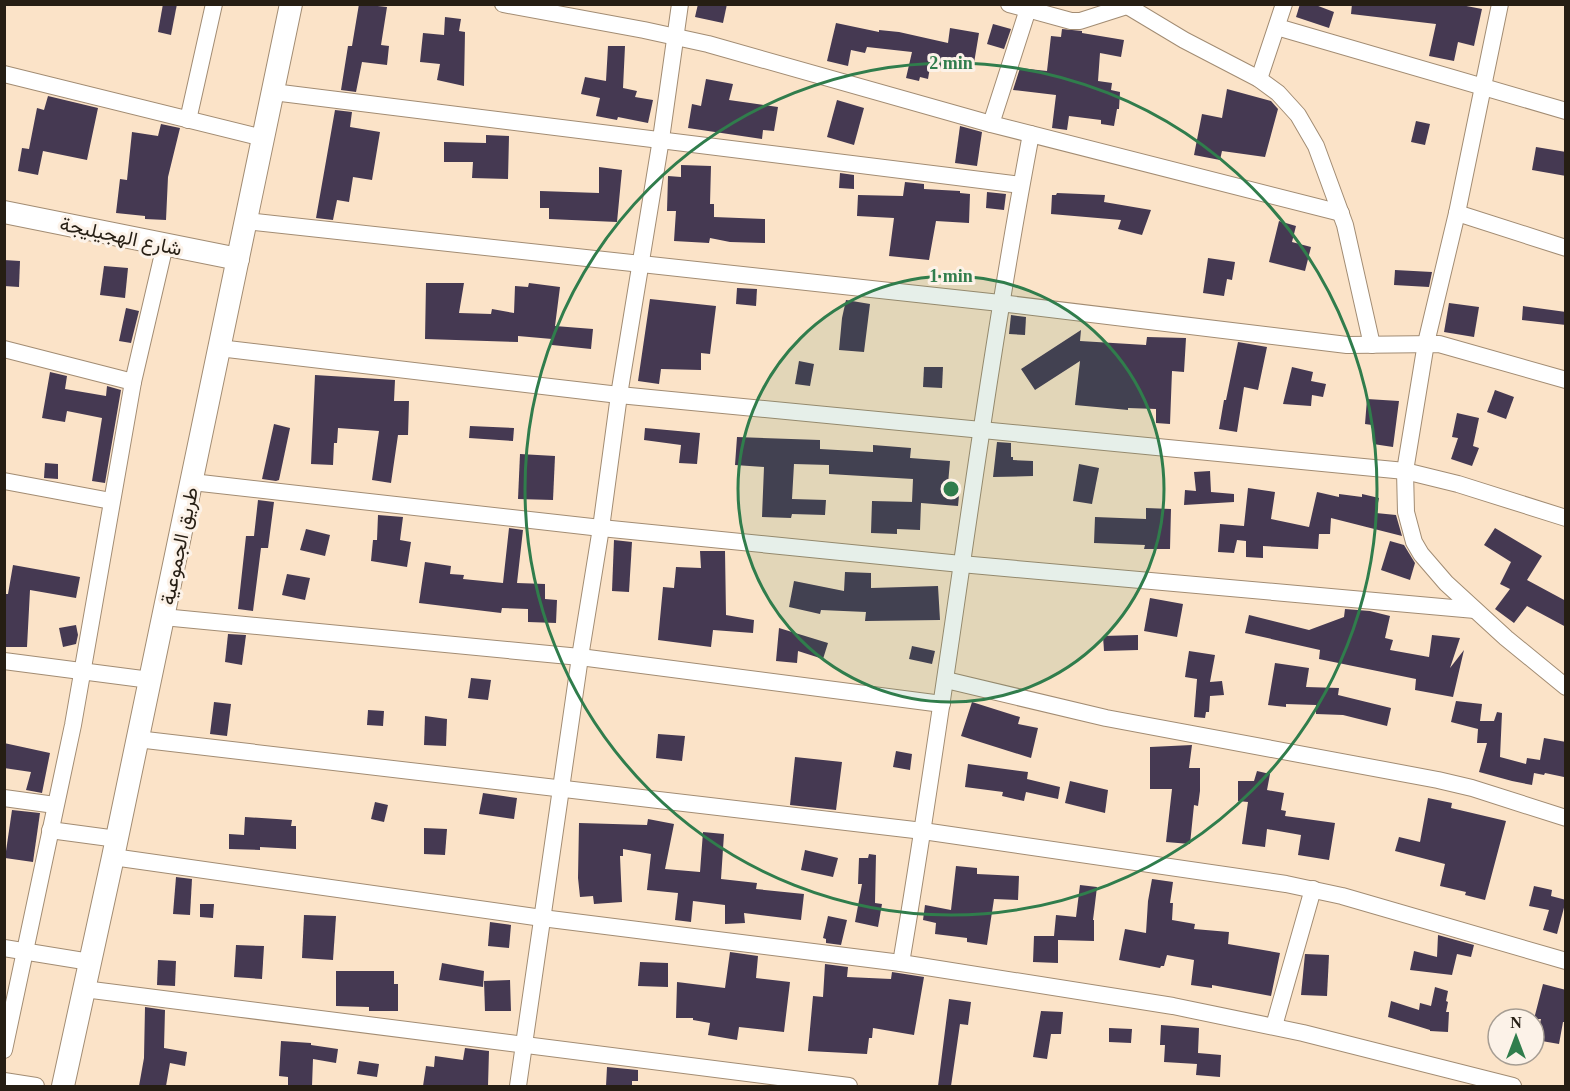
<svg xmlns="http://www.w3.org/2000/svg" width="1570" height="1091" font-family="'Times New Roman',Vazirmatn,serif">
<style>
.building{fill:#453952}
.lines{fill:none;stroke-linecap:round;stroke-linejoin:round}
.street-casing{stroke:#a28c73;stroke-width:18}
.secondary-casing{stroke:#a28c73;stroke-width:24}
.street{stroke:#fff;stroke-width:16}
.secondary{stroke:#fff;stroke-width:22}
.ring{fill:none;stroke:#307d4c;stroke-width:3}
.labels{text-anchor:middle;stroke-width:6;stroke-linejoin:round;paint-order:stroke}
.street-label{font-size:20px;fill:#261e14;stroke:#fcf2e8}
.centre{fill:#307d4c;stroke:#fcf2e8;stroke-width:3}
.ring-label{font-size:18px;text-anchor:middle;font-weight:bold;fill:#307d4c;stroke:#fcf2e8;stroke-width:6;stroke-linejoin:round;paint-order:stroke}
</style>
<rect width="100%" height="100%" fill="#fbe3c8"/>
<!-- building -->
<g class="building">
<path d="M163,4h14l-6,31 -13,-3z"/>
<path d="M359,4l28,3 -6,38 8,1 -2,19 -25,-3 -6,30 -15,-2 7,-44h4z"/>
<path d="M698,4h29l-4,19 -28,-6z"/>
<path d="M1300,4h13l21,8 -5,16 -33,-11z"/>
<path d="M1352,4h104l26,5 -8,37 -16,-4 -4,19 -25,-5 7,-32 -85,-10z"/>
<path d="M445,17l16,2 -2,12 6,1 -1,54 -27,-6 3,-16 -20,-2 3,-29 21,2z"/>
<path d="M836,23l43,9v-2l20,2 49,11 2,-15 29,5 -5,30 -18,-3 -2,11 -24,-4 -2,12 -8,-2 -1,4 -13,-3 6,-26 -45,-5 -2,6 -14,-3 -3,16 -21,-5z"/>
<path d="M993,24l18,5 -7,20 -17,-5z"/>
<path d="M1062,29l20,2v2l42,7 -3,17 -21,-4 -2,28 14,2 -1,7 9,2 -1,17h-2l-3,17 -13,-2v-4l-32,-4 -2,14 -15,-2 4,-33 -43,-5 7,-22 27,3 4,-35 10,1z"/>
<path d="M608,46h17l-2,42 14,3 -2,6 18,3 -5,23 -30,-6 -1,3 -21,-4 4,-18 -19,-4 4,-17 21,4z"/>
<path d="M706,79l27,5 -4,16 49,7 -4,24 -11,-1 -1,9 -74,-11 4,-24 9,2z"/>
<path d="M1227,89l44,12 7,8 -13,48 -43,-6 -2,9 -26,-5 8,-41 20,4z"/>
<path d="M48,96l50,12 -11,52 -44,-9 -5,24 -20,-4 4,-23 7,1 8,-41 7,2z"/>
<path d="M837,100l27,8 -10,37 -27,-8z"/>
<path d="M335,110l17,2 -2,15 30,5 -8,48 -19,-3 -4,25 -12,-2 -4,20 -17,-2z"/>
<path d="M1416,121l14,3 -5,21 -14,-3z"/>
<path d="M161,124l19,4 -12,49 -2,43 -21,-1v-3l-29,-3 4,-34 7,1 5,-48 26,4z"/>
<path d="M960,126l22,6 -5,34 -22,-3z"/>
<path d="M486,135l23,1 -1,43 -36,-1 1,-16h-29v-20l42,1z"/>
<path d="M1536,147l30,5v24l-34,-6z"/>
<path d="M681,165l30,1 -1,38h4v13l51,2v24l-35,-1 -20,-4 -1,5 -35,-2 2,-30h-9l1,-35 13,1z"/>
<path d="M599,167l23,3 -5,52 -68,-3v-11h-9v-17l59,2z"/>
<path d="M840,173l14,2v14l-15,-1z"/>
<path d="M905,182l19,2v5l36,2v2l10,1 -1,29 -33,-2 -7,39 -40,-4 5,-38 -37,-2 1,-21 45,1z"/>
<path d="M987,192l19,2 -2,16 -18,-2z"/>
<path d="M1057,193l48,2 -1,7 47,8 -9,25 -24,-6 3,-9 -70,-6 1,-19h4z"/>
<path d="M1279,221l17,5 -4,16 19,5 -6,24 -36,-9z"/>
<path d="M1208,258l27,4 -3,18 -5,-1 -3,17 -21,-3z"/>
<path d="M4,260l16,1 -1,26 -15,-1z"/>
<path d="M104,266l24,2 -3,30 -25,-3z"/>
<path d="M1395,270l37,2 -3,15 -35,-2z"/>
<path d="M426,283h38l-5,30 32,1 1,-5 22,4 1,-27 13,1 1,-4 31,4 -5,39 38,3 -2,20 -39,-4v-6l-34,-3v6l-93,-3z"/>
<path d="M737,288l20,1 -1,17 -20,-2z"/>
<path d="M650,299l66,7 -6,48 -9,-1v17l-40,-1 -2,15 -21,-3z"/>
<path d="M846,300l24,4 -6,48 -25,-2 3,-32z"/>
<path d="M1449,303l30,4 -5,30 -30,-5z"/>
<path d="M1523,306l43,6v13l-44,-5z"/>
<path d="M126,308l13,3 -8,32 -12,-2z"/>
<path d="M1011,315l15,2 -1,18 -16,-1z"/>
<path d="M1081,330l-1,11 66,4 1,-8 39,1 -2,34 -12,-1 -2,53 -14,-1v-14l-28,-1v2l-53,-5 5,-44 -45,29 -14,-21z"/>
<path d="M1238,342l29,5 -9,43 -14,-3 -7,45 -18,-3 5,-29h2z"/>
<path d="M799,361l15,3 -4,22 -15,-2z"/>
<path d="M924,367h19l-1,21 -19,-1z"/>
<path d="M1292,367l21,5 -2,9 15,3 -3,13 -11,-2 -1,11 -28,-2z"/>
<path d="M50,372l17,4 -2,13 41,7 1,-10 14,4 -16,93 -13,-2 10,-63 -35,-7 -2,11 -23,-4z"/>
<path d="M315,375l80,5 -1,21h15l-1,34h-10l-7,48 -19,-3 7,-49 -41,-3 -1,15h-3l-1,22 -22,-1z"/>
<path d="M1495,390l19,7 -8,22 -19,-7z"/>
<path d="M1367,399l32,2 -6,46 -20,-3 -1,-19 -7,-1z"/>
<path d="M1457,413l22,5 -6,28 6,2 -7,18 -21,-7 7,-21 -6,-1z"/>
<path d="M274,424l16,4 -11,52 -3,1 -14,-2z"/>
<path d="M470,426l44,2 -1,13 -44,-3z"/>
<path d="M645,428l55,5 -3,31 -18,-1 2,-18 -37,-5z"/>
<path d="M737,437l83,3v9l53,3v-7l38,3 -1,10 40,3 -2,23 12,1 -2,21 -37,-3 -1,27 -23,-1v5l-26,-1 1,-32 43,1h-3l1,-23 -84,-5v-9l-35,-1 -2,35 34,1 -1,15 -33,-1 -1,4 -29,-1 2,-50 -29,-2z"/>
<path d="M997,442l14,1v14h2v3l20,1v15l-40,1z"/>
<path d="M520,454l35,2 -2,44 -35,-1z"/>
<path d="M45,463l13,1v15l-14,-1z"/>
<path d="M1079,464l20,4 -7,36 -19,-3z"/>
<path d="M1210,471l1,21 23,2v8l-50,3 1,-15 11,1 -2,-19z"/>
<path d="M1248,488l27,4 -4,27 38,8 8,-35 22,5v-3l23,3v-3l17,4 -3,15 20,2 6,21 -71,-18 -1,16h-11l-1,15 -55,-3v12l-17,-1v-16l-9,-1 -3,13 -16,-1 2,-28 24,2z"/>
<path d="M258,500l16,2 -6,46h-7l-8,63 -15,-2 8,-73h8z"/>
<path d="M1146,508l25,1 -1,40h-26l1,-4 -51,-2 1,-26 51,2z"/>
<path d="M378,515l25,2 -3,23 11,2 -4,25 -36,-6 2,-21h4z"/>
<path d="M509,528l14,2 -6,53 28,1v15l12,1 -1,23 -28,-1v-13l-26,-1 -1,5 -82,-10 6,-41 26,4 -1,8 14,1 -1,4 40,4z"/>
<path d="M1495,528l47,28 -15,24 39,21v26l-39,-21 -13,17 -19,-14 15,-20 -10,-5 11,-22 -27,-17z"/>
<path d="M306,529l24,6 -5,21 -25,-6z"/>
<path d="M614,540l18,2 -3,50 -17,-1z"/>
<path d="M1390,541l14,4 11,18 -5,17 -29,-10z"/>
<path d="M700,551h25l1,64 28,5 -1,13 -40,-3 -2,17 -53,-7 5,-53 11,1 2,-21 25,1z"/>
<path d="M13,565l67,12 -4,21 -46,-8 -3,57h-23v-53h4z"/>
<path d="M845,572l26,1v15l67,-2 2,34 -75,1 1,-9 -45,-2 -1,4 -31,-7 5,-26 50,10z"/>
<path d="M287,574l23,4 -5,22 -23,-5z"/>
<path d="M1150,598l33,6 -6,33 -33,-6z"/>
<path d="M1345,609l25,2 20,5 -5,22 8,2 -3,10 39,7 3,-22 28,3 -10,30 14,-18 -11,47 -38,-7 1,-11 -97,-20 1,-9 -75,-17 4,-18 60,15 35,-13z"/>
<path d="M76,625l2,10 -2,9 -13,3 -4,-19z"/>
<path d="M779,628l49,15 -5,16 -25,-8 -1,12 -21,-2z"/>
<path d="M228,634l18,1 -4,30 -17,-3z"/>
<path d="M1138,635v15l-34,1 -1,-15z"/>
<path d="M912,646l23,5 -3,13 -23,-5z"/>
<path d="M1189,651l26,4 -5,27 12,-1 2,14 -14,1 -1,16h-3l-1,6 -11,-1 3,-38 -12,-2z"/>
<path d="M1275,663l34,5 -3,19 33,1 -1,7 53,13 -4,18 -44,-11 -27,-1v-9l-30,-1v3l-18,-2z"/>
<path d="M471,678l20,2 -3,20 -20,-2z"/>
<path d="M1456,701l26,3 -2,17h14l3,-9 5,1 -2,44 26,7 1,-6 13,2 4,-22 22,4 -2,35 -19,-4 -1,2 -10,-2 -2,12 -20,-4 -33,-9 8,-29h-10l1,-14 -27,-7z"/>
<path d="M214,702l17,2 -4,32 -17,-2z"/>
<path d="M972,702l48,15 -2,7 20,4 -7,30 -70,-22z"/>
<path d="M368,710l16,1 -1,15 -16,-1z"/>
<path d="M425,716l22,3 -1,27 -22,-1z"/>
<path d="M658,734l27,2 -3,25 -26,-3z"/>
<path d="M4,743l46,10 -8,40 -16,-3 5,-18 -27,-4z"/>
<path d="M1192,745l-3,23h11v23l-2,15 -4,-1 -4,39 -24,-2 6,-53h-22v-42z"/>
<path d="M896,751l16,3 -2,16 -17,-3z"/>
<path d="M795,757l47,5 -6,48 -46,-5z"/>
<path d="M968,764l60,8 -1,7 33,8 -2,12 -32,-7 -2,9 -22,-5 1,-4 -38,-5z"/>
<path d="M1257,771l13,3 -3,16 17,3 -3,17 5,1 -1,5 50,7 -6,37 -31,-5 3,-20 -34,-6 -2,18 -23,-3 6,-42 -10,-1v-20h16z"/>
<path d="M1070,781l38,9 -3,23 -40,-10z"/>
<path d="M483,793l34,5 -3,21 -35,-5z"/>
<path d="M1428,798l24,5 -1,5 55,13 -21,79 -20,-5 1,-3 -26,-6 5,-22 -50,-13 4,-14 21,5z"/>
<path d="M375,802l13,3 -4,17 -13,-3z"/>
<path d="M12,810l28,3 -7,49 -28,-4z"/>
<path d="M245,817l47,3 -1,6h5v23l-36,-2v3l-31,-1v-15l15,1z"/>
<path d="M648,819l26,5 -9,45 35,3 3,-40 21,2 -3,45 36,4 -1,6 48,5 -3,26 -57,-7 1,10 -20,1v-19l-32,-4 -2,21 -16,-2 3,-27 -31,-3 4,-36 -28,-5v7h-3l2,46 -28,2 -1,-8 -13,1 -2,-19 1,-55 68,2z"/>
<path d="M424,828l23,1 -2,26 -21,-1z"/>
<path d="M805,850l33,8 -5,19 -32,-7z"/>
<path d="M869,854l7,1 -1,48 7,1 -4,23 -23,-5 7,-38h-4l1,-26h9z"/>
<path d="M956,866l21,2v6l42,2 -1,24 -24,-1 -7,46 -20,-3v-4l-32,-4 1,-11 -13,-3 2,-15 26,5z"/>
<path d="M176,877l16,2 -2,36 -17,-1z"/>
<path d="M1152,879l21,3 -3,21h3l-1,17 23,4 -1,5 35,3 -1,12 52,9 -9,43 -59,-11v3l-21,-3 3,-25 -27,-5 -3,11h-3l-1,2 -41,-8 6,-31 21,4 2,-32z"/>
<path d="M1080,885l17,2 -4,33h1v21l-36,-1v23l-25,-1 1,-26h20l2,-21 20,2z"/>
<path d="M1534,886l18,4 -1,6 15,4 -9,34 -14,-4 6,-20 -20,-4z"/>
<path d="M200,904h14l-1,14 -13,-1z"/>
<path d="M304,915l32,1 -3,44 -31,-2z"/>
<path d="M828,916l19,4 -6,25 -15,-2v-4l-3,-1z"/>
<path d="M490,922l21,3 -2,23 -21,-2z"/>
<path d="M1438,935l36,10 -3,12 -14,-3 -5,21 -42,-5 4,-19 23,6z"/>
<path d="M236,945l28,1 -2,33 -28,-2z"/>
<path d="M730,952l28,4 -2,22 34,4 -6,50 -45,-5 -2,13 -29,-5 2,-12 -17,-3v-2h-17l1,-36 48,6z"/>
<path d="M1305,954l24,1 -2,41 -26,-1z"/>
<path d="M158,960l18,1 -1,25 -18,-1z"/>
<path d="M640,962l28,1v24l-30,-1z"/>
<path d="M442,963l42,8 -1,16 -44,-7z"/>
<path d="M825,964l23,3 -1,10 44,2 1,-7 32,5 -10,58 -41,-7 -1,10h-3l-2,16 -59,-3 5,-55 10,1z"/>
<path d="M336,971h58v13h4v27h-29v-4l-33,-1z"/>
<path d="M510,980l1,31h-26l-1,-30z"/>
<path d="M1543,984l23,6v32h-3l-4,22 -23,-4 5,-21h-7z"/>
<path d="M1435,987l13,4 -2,10 2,1 -2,10h3l-1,20 -18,-1v-1l-42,-13 3,-16 28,9 1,-7 11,3z"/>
<path d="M949,999l22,3 -3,23 -8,-1 -9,62h-13z"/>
<path d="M145,1007l20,3 -1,38 23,4 -2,14 -15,-3 -4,23h-27l5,-28z"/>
<path d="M1041,1011l22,1 -2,22h-10l-4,25 -14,-2z"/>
<path d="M1161,1025l38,3 -1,25 23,2 -1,22 -24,-2 1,-11 -33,-2 1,-17h-5z"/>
<path d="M1109,1028l23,1 -1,14 -22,-1z"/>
<path d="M281,1041l30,2v2l27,4 -2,14 -23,-4 -1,27h-24v-9l-9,-1z"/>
<path d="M465,1048l24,3 -1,35h-65l3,-20 8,1 1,-11 28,4z"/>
<path d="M359,1061l20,3 -2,13 -20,-3z"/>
<path d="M607,1067l31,3v11h-6v5h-26z"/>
</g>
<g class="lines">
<defs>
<g id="street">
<path d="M503,4l141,26 64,14 283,80 350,89"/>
<path d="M1009,4l62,17h9l47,-15"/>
<path d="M1124,4l60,36 75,39 19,14 20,22 18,31 29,79 27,120"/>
<path d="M1500,4l-43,209 -31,130 -21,128 1,41 8,30 7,12 25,29 60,55 60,49"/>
<path d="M1277,27l289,84"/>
<path d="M4,74l259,64"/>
<path d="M1259,79l25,-75"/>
<path d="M273,92l748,93"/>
<path d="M188,120l26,-116"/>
<path d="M991,124l37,-115"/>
<path d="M1457,213l109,35"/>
<path d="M246,221l754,82 347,42 92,-1 127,36"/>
<path d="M219,348l400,47 786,76 53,13 108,34"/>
<path d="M4,349l129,33"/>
<path d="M4,481l107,20"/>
<path d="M192,482l409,46 360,36 514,46"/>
<path d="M163,617l417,40 362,47"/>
<path d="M4,661l146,19"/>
<path d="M946,680l160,38 332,62 34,8 94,30"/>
<path d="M137,739l786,92 363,53 56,12 224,65"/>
<path d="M4,798l51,7"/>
<path d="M50,830l67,9"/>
<path d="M113,857l429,61 359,45 272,43 130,27 210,53"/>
<path d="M4,948l86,14"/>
<path d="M901,963c47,-276 78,-554 130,-829"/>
<path d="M84,989l765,97"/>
<path d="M1274,1026l39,-137"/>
<path d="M4,1050l69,-325 60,-343 32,-137"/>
<path d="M4,1081l32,5"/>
<path d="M518,1086l62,-429 21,-129 18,-133 42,-256 19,-135"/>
</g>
<g id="secondary">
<path d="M4,212l234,47"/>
<path d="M63,1086l50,-229 178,-853"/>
</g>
</defs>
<!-- street casing -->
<use href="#street" class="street-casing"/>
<!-- secondary casing -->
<use href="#secondary" class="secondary-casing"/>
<!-- street -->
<use href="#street" class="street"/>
<!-- secondary -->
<use href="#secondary" class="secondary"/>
</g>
<!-- distance rings -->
<circle cx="951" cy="489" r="213" fill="#307d4c" fill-opacity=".12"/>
<g class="ring">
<circle cx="951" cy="489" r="213"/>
<circle cx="951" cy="489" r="426"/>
</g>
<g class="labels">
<!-- street labels -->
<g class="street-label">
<text transform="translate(121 236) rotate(12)" y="7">شارع الهجيليجة</text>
<text transform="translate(179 546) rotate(-78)" y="7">طريق الجموعية</text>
</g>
</g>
<circle cx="951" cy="489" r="9" class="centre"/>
<g class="ring-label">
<text x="951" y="69">2 min</text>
<text x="951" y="282">1 min</text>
</g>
<!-- border -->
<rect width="1570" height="1091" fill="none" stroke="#261e14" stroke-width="12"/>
<!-- north arrow -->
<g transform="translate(1516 1037)"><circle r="28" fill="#fcf2e8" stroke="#a69d93" stroke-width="1.5"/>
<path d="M0-4.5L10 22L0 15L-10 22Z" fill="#307d4c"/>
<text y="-9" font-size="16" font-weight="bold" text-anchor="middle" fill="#261e14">N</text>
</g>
</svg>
